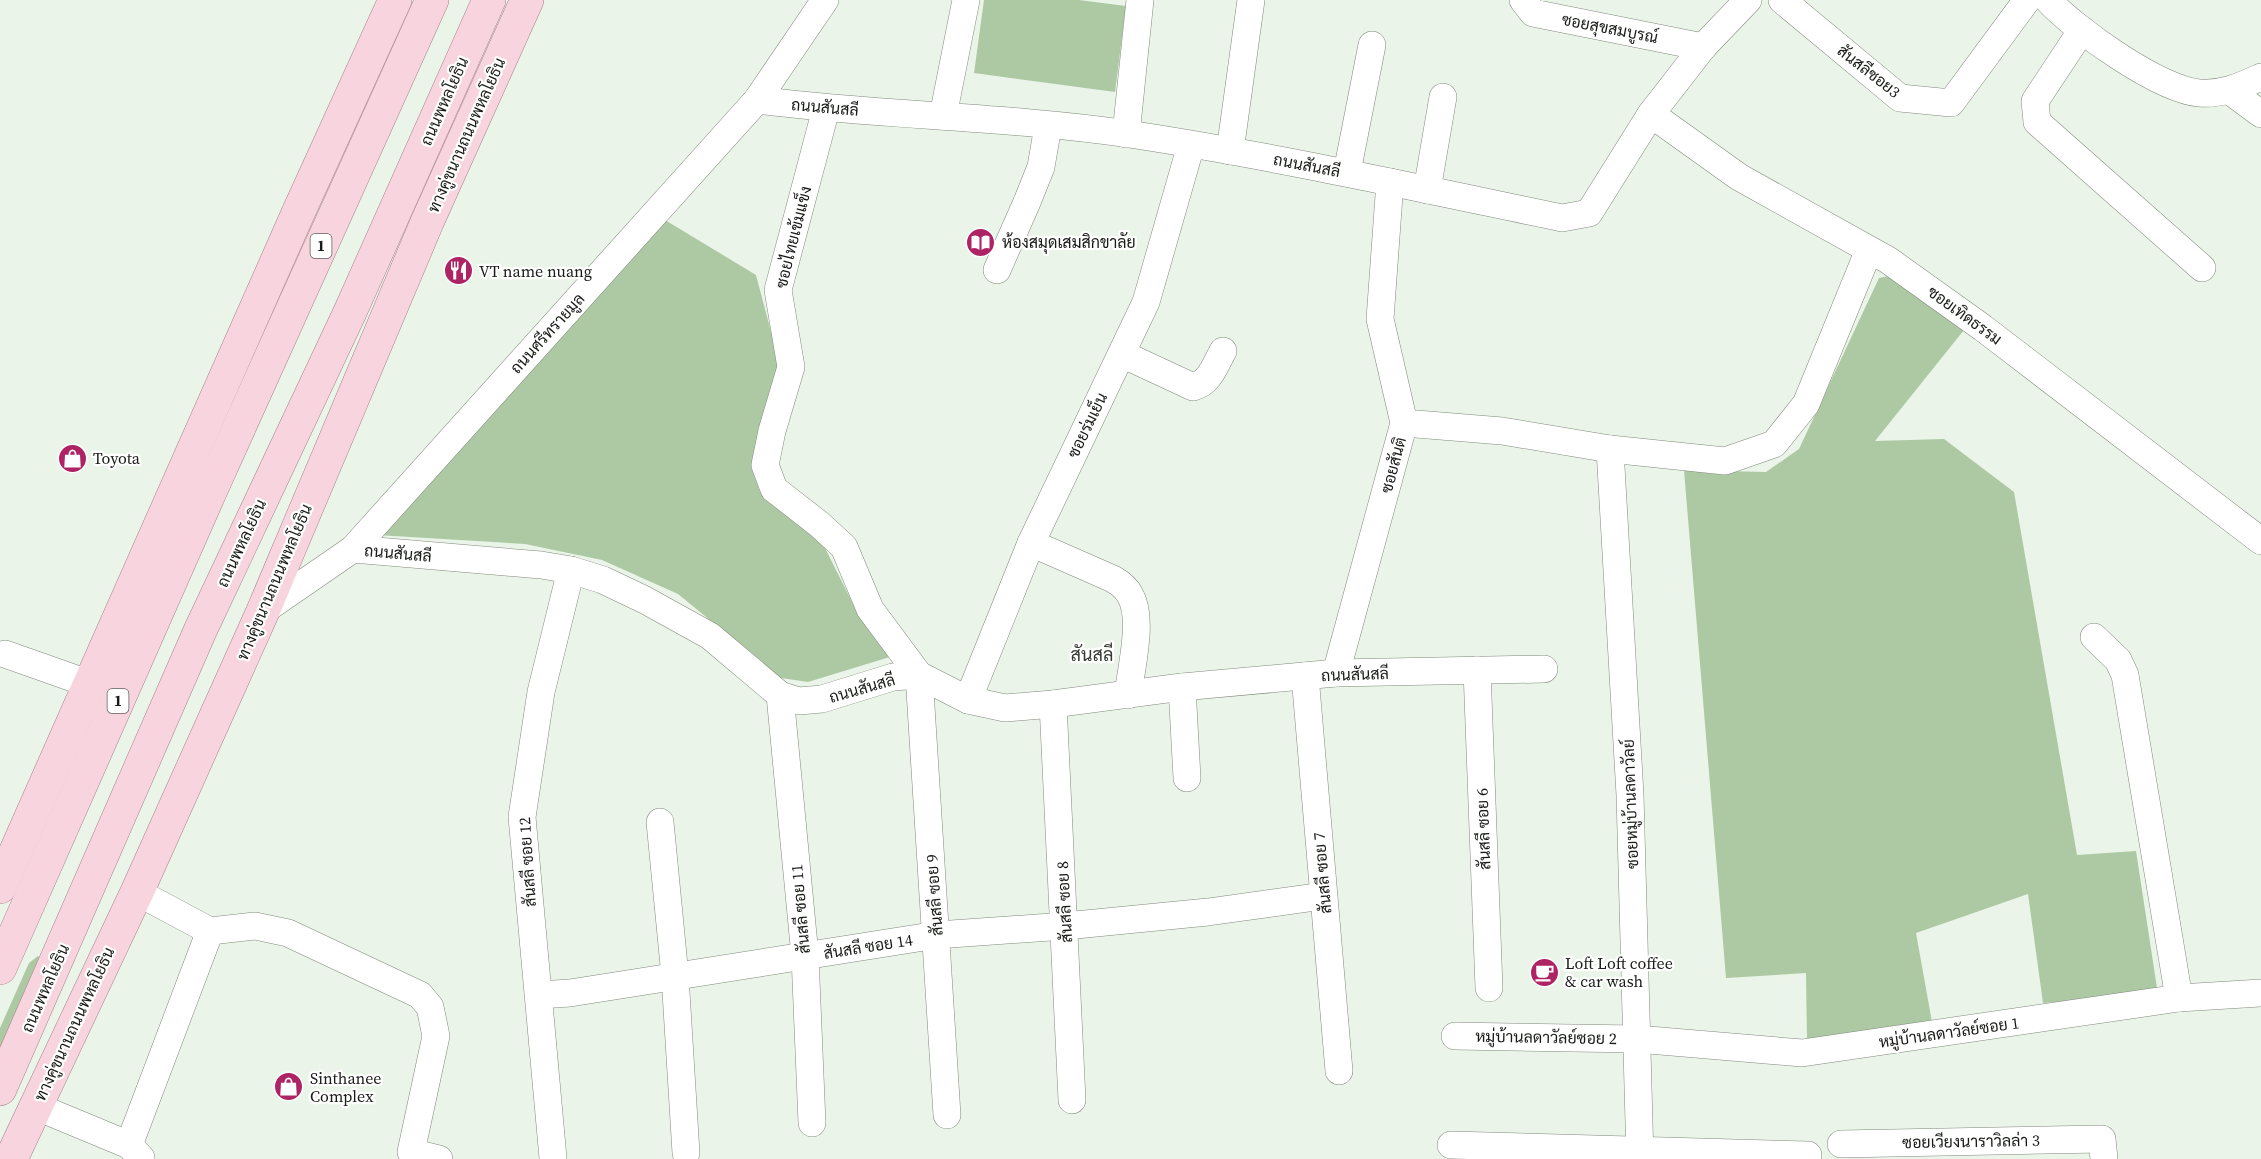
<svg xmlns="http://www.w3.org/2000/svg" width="2261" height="1159" font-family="'Source Serif 4',Sarabun,serif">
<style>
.green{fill:#acc9a3}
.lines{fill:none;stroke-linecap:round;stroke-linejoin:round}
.minor-casing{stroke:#81897e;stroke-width:28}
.major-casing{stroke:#a7808b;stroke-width:34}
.minor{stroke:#fff;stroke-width:27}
.major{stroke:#f8d4df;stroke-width:33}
.labels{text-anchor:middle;stroke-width:4.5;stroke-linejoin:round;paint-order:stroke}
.shield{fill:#fff;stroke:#5d5f5d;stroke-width:1.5}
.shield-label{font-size:15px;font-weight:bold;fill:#181b17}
.street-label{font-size:16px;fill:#181b17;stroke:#fff}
.poi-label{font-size:16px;fill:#181b17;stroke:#fff;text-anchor:start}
.neighbourhood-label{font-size:18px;fill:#343a31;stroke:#fff}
</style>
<rect width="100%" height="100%" fill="#ebf4e8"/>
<!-- green -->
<g class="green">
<path d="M984,0h95l47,6 -11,86 -141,-19z"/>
<path d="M665,220l91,55 23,87 -28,105 9,25 64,54 32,64 37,46 -85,26 -27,-4 -103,-84 -76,-34 -77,-16 -148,-9z"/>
<path d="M1894,275l70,55 -89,111 69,-2 70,53 63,363 59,-4 21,137 -9,7 -105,8 -15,-109 -112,39 16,89 -125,18 -1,-67 -80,5 -42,-508 82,2 33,-23 80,-171z"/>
<path d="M38,956l6,6 -44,97v-31l29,-65z"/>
</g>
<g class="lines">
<defs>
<g id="minor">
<path d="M1523,0l10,13 170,34"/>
<path d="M1782,0l118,98 51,5 76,-103"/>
<path d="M2048,0c26,29 112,90 151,93 23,2 42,-7 62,-16"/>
<path d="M2082,30l-47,71 2,21 165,146"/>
<path d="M2230,91l31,23"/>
<path d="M757,100c123,16 248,16 372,34 145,22 289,54 433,84l27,-5 62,-99 52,-67 45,-47"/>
<path d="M826,109l-48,181 13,77 -19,64 -7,34 9,24 45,35 25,23 26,62 49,66 28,440"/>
<path d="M1651,114l88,63 149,83 95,68 278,213"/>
<path d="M943,116l23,-116"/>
<path d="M1126,134l14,-134"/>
<path d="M1230,151l21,-151"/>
<path d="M1347,172l25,-127"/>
<path d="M1427,190l16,-93"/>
<path d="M997,270l30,-68 14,-35 7,-41"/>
<path d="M1122,354l71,33c17,-4 22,-22 30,-36"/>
<path d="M1404,423l98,8 108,18 115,12 49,-17 32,-40 63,-154"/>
<path d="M1610,449l20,346 10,364"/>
<path d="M1031,543l82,36c7,4 13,8 17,16 14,23 1,73 -2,100"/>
<path d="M353,549l188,16 30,5 32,10 42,20 65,36 70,59 19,6 23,-2 71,-22 26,-2 49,25 37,8 48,-4 129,-17 154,-14 208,-4"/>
<path d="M263,611l90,-62 404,-449 68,-100"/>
<path d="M2094,637l24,23 7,15 54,323"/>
<path d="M5,654l85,30"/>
<path d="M1477,670l12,318"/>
<path d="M1336,673l68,-250 -24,-104 10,-137"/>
<path d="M1305,676l34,395"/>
<path d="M1182,687l5,91"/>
<path d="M780,695l25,261 7,167"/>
<path d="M968,700l63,-157 115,-241 45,-157"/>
<path d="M1053,704l19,396"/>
<path d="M660,822l15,154 11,177"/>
<path d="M137,892l73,39 45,-5 33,7 132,62 10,12 6,29 -25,116 28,7"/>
<path d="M539,995l31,-2 367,-58 128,-9 143,-14 115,-16"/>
<path d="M1455,1036l182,3 165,14 377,-55 82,-5"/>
<path d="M35,1106l94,39 12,13"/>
<path d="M1841,1144l261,-5 2,20"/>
<path d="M129,1145l81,-214"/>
<path d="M1451,1145l357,10"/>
<path d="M553,1158l-31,-341 19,-125 30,-122"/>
</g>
<g id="major">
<path d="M0,887l299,-676 96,-211"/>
<path d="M0,968l210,-476 222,-492"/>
<path d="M0,1089l200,-458 150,-319 139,-312"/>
<path d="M11,1159l126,-267 126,-281 165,-391 99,-220"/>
</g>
</defs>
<!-- minor casing -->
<use href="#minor" class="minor-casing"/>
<!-- major casing -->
<use href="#major" class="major-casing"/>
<!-- minor -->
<use href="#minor" class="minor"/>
<!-- major -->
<use href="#major" class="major"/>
</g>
<!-- icons -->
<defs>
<symbol id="library-disc" viewBox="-11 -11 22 22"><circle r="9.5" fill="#ad2364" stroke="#fff"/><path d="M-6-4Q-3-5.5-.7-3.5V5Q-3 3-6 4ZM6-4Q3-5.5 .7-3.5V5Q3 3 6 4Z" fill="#fff"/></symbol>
<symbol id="restaurant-disc" viewBox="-11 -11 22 22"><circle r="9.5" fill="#ad2364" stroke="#fff"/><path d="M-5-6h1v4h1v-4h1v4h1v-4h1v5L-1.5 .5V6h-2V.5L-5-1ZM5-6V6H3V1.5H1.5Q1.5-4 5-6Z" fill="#fff"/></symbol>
<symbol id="shop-disc" viewBox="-11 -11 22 22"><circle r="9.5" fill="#ad2364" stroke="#fff"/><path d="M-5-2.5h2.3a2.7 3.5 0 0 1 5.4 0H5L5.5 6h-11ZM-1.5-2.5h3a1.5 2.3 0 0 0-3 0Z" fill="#fff"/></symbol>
<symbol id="cafe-disc" viewBox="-11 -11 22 22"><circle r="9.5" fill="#ad2364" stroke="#fff"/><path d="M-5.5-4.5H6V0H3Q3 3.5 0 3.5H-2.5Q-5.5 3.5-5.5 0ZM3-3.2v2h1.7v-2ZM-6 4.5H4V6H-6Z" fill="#fff"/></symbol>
</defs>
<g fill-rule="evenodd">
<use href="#library-disc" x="964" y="226" width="33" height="33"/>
<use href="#restaurant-disc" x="442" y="254" width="33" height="33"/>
<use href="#shop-disc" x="56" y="442" width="33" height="33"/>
<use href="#cafe-disc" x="1528" y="956" width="33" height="33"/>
<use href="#shop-disc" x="272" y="1070" width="33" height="33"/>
</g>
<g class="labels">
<!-- shield labels -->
<g class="shield">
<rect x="310.5" y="234" width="21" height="24" rx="4.5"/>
<rect x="107.5" y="689" width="21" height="24" rx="4.5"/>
</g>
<g class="shield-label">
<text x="321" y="251">1</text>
<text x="118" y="706">1</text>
</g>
<!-- street labels -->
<g class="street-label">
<text transform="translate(1610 28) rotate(11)" y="6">ซอยสุขสมบูรณ์</text>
<text transform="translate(1869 71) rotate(38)" y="6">สันสลีซอย3</text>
<text transform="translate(444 101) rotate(-66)" y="6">ถนนพหลโยธิน</text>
<text transform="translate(825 107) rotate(5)" y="6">ถนนสันสลี</text>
<text transform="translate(466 135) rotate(-66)" y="6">ทางคู่ขนานถนนพหลโยธิน</text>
<text transform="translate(1307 165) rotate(11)" y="6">ถนนสันสลี</text>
<text transform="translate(793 237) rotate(-76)" y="6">ซอยไทยเข้มแข็ง</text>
<text transform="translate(1965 315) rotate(36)" y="6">ซอยเทิดธรรม</text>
<text transform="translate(547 333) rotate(-48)" y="6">ถนนศรีทรายมูล</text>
<text transform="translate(1087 425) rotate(-64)" y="6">ซอยร่มเย็น</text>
<text transform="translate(1393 465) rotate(-75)" y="6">ซอยสันติ</text>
<text transform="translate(241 543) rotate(-65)" y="6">ถนนพหลโยธิน</text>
<text transform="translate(398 553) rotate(5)" y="6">ถนนสันสลี</text>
<text transform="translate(274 582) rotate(-67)" y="6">ทางคู่ขนานถนนพหลโยธิน</text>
<text transform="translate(1355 674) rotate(-2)" y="6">ถนนสันสลี</text>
<text transform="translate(862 688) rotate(-16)" y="6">ถนนสันสลี</text>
<text transform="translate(1630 804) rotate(-92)" y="6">ซอยหมู่บ้านลดาวัลย์</text>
<text transform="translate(1483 829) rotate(-92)" y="6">สันสลี ซอย 6</text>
<text transform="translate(527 862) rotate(-94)" y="6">สันสลี ซอย 12</text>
<text transform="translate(1322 873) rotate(-95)" y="6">สันสลี ซอย 7</text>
<text transform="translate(934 895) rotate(-94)" y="6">สันสลี ซอย 9</text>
<text transform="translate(1064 902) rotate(-93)" y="6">สันสลี ซอย 8</text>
<text transform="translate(800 909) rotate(-95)" y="6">สันสลี ซอย 11</text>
<text transform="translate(868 946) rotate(-9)" y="6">สันสลี ซอย 14</text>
<text transform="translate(45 988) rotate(-66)" y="6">ถนนพหลโยธิน</text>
<text transform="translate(74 1024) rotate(-65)" y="6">ทางคู่ขนานถนนพหลโยธิน</text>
<text transform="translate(1949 1032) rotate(-8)" y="6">หมู่บ้านลดาวัลย์ซอย 1</text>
<text transform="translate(1546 1037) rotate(1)" y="6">หมู่บ้านลดาวัลย์ซอย 2</text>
<text transform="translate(1971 1141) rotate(-1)" y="6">ซอยเวียงนาราวิลล่า 3</text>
</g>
<!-- poi labels -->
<g class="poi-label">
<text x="1002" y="248">ห้องสมุดเสมสิกขาลัย</text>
<text x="479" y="277">VT name nuang</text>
<text x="93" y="464">Toyota</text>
<text x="1565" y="969">Loft Loft coffee<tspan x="1565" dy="18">&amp; car wash</tspan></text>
<text x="310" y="1084">Sinthanee<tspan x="310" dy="18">Complex</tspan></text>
</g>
<!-- neighbourhood labels -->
<g class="neighbourhood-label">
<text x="1092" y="661">สันสลี</text>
</g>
</g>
</svg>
